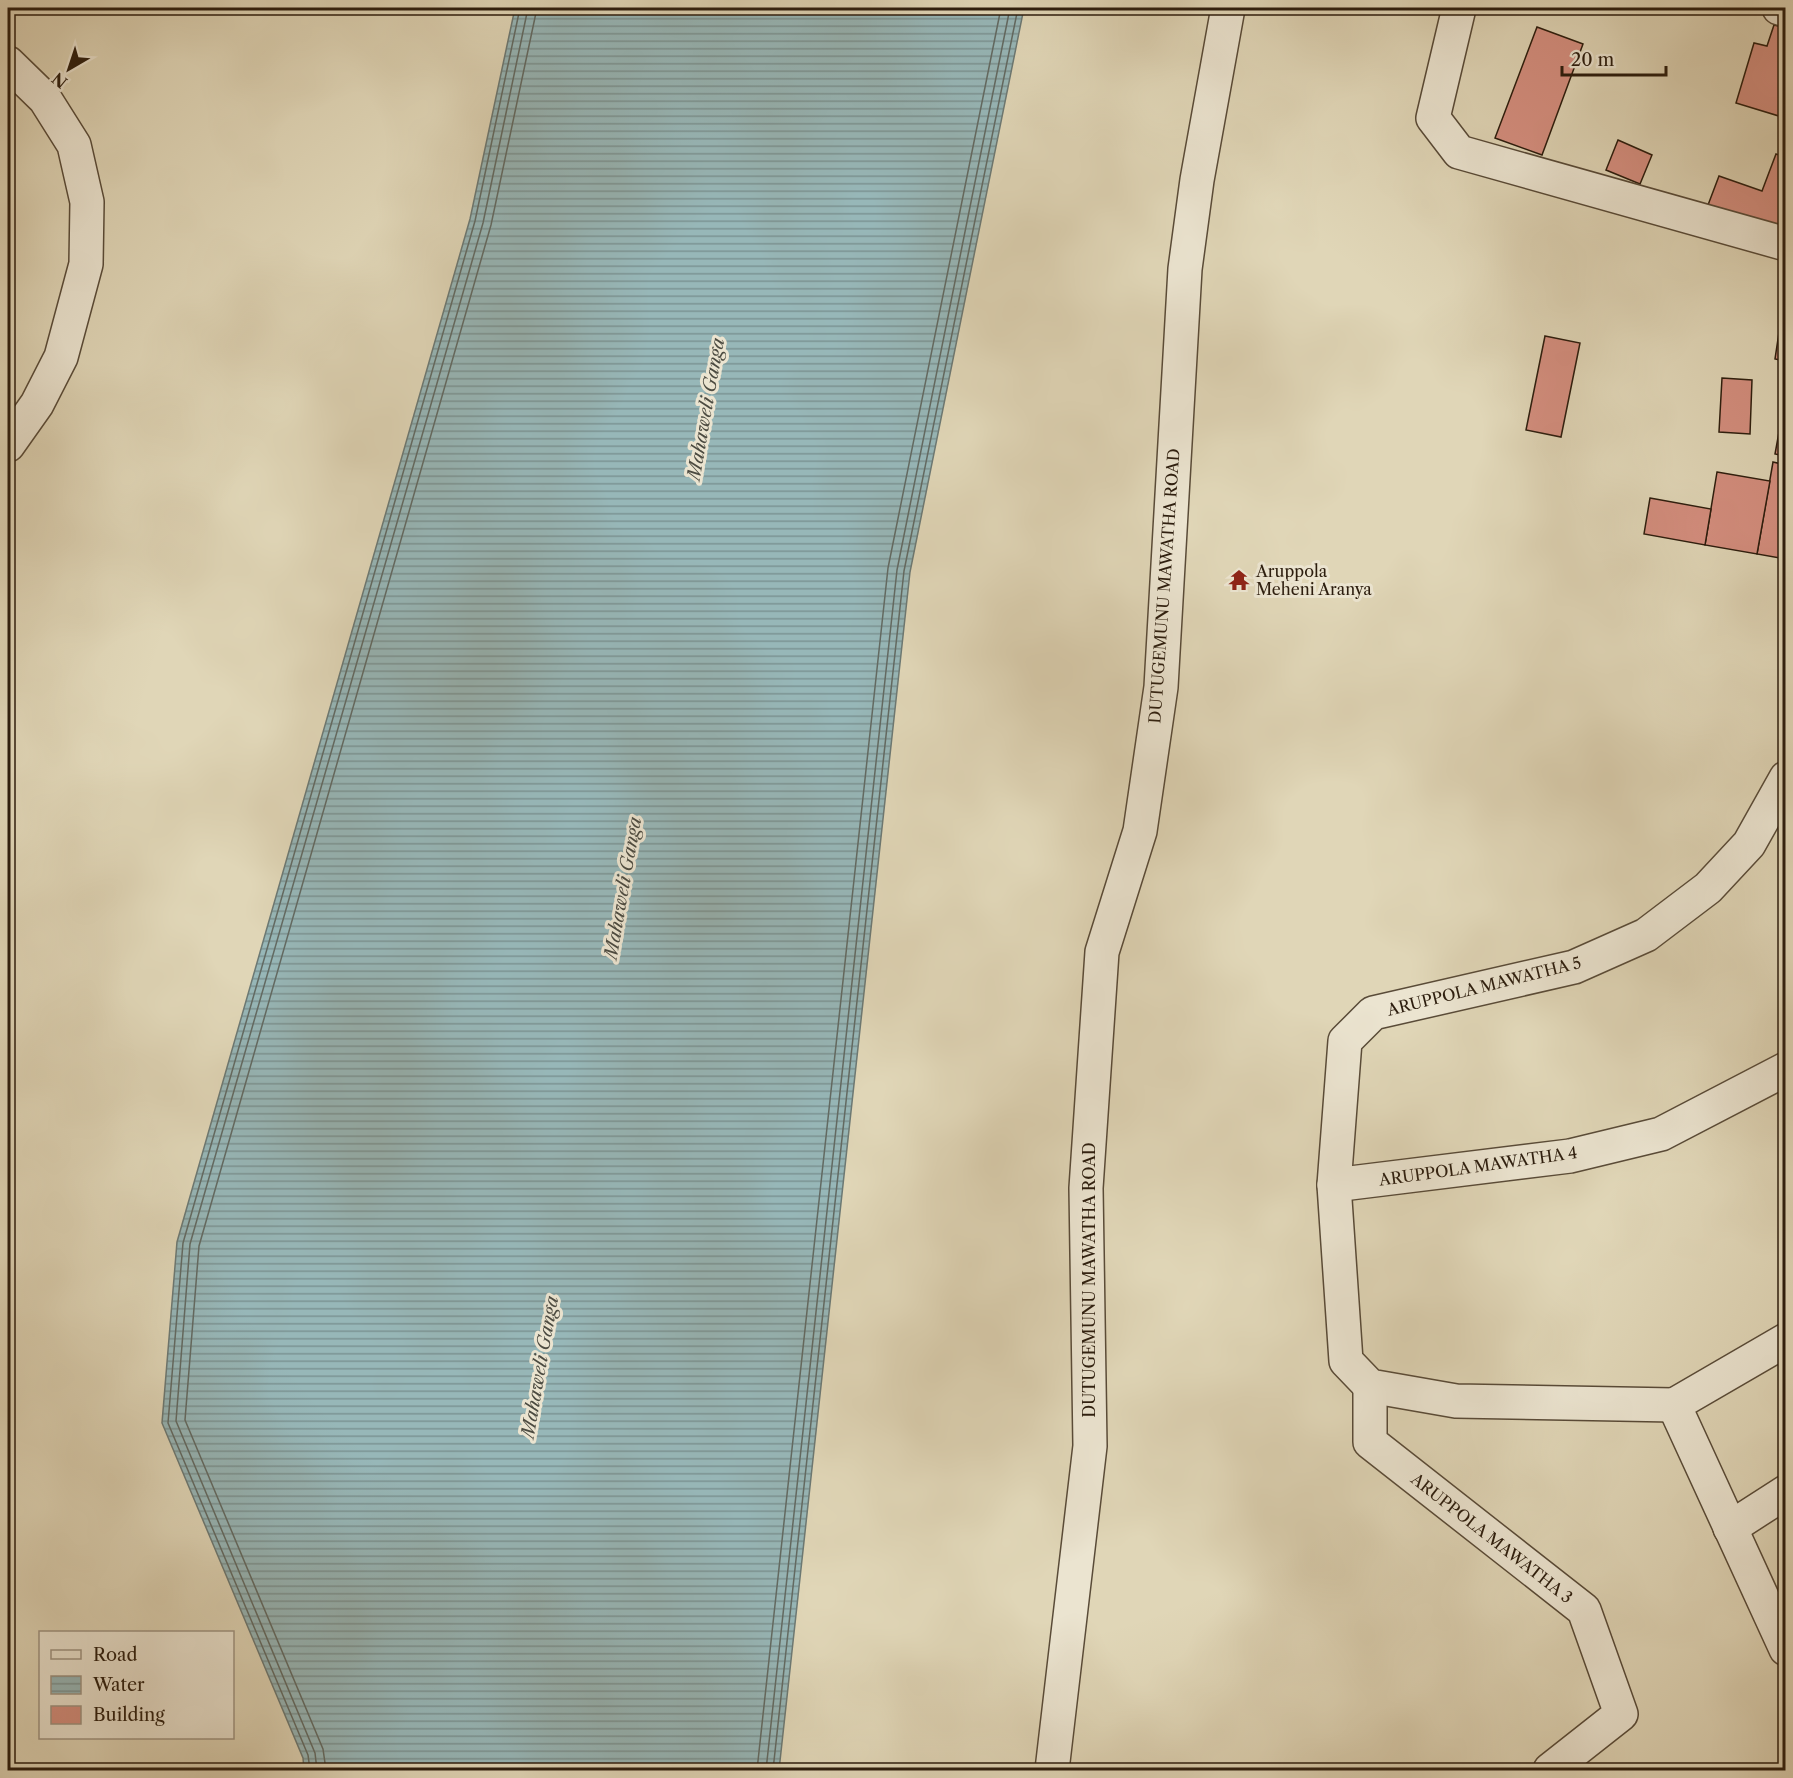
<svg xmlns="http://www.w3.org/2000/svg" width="1793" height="1778" font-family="'Libre Caslon Text',serif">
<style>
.water{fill:url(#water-rules);stroke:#6c7974;stroke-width:1.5}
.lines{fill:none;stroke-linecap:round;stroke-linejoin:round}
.shore{stroke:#626a63;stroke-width:1.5}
.building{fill:#d58f80;stroke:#2c1d0e;stroke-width:1.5}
.minor-casing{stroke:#594b38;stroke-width:36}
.minor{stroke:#ebe4d0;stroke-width:33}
.labels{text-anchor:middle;stroke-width:6;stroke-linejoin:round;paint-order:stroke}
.poi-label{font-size:16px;fill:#2c1d0e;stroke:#ebe4d0;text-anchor:start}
.street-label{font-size:16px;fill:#2c1d0e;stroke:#ebe4d0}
.water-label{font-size:18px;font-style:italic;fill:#4c4b41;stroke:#ebe4d0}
</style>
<defs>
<pattern id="water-rules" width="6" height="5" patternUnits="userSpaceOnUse" patternTransform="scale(1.5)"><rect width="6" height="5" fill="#97b7b8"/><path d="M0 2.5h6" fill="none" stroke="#7b9494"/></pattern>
</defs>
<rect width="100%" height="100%" fill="#e0d6b7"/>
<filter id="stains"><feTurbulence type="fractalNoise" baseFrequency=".00333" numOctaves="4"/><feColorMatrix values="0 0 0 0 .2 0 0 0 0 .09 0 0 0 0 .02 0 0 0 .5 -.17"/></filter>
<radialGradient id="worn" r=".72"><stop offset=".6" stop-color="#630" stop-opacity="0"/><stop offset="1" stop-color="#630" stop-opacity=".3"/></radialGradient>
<!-- water -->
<path class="water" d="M515,8h509l-114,564 -131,1198h-475l-1,-12 -141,-335 15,-181 293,-1023z"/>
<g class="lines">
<!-- shore -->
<g class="shore">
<path d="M310,1770l-2,-15 -140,-332 15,-180 292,-1022 45,-213"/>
<path d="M317,1770l-2,-17 -139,-332 14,-177 293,-1021 45,-215"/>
<path d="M326,1770l-3,-21 -138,-329 14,-174 292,-1021 46,-217"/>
<path d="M757,1770l131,-1202 113,-560"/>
<path d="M766,1770l131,-1200 113,-562"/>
<path d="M773,1770l131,-1199 114,-563"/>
</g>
</g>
<!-- building -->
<g class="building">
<path d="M1774,25l12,3v78l-4,11 -46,-14 18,-60 13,3z"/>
<path d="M1537,27l46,17 -41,111 -47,-17z"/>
<path d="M1618,140l34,15 -12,29 -34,-14z"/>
<path d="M1776,154l10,3v51l-8,22 -70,-25 11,-29 43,15z"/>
<path d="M1783,306h3v55l-11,-2z"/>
<path d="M1545,336l35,7 -19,94 -35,-7z"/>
<path d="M1722,378l30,2 -2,54 -31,-2z"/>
<path d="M1786,394v62l-11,-2z"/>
<path d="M1773,462l13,3v94l-29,-5z"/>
<path d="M1717,472l53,9 -13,73 -52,-9z"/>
<path d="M1650,498l61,11 -6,36 -61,-11z"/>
</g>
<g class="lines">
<defs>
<g id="minor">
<path d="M1459,8l-26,110 26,34 327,92"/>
<path d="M1779,8l7,2"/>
<path d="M8,63l37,36 29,46 13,57 -1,62 -25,93 -24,47 -29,41"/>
<path d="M1334,1185l236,-29 91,-22 125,-65"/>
<path d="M1370,1386v56l214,168 37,104 -71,56"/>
<path d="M1674,1405l-218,-4 -86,-15 -24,-25 -12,-176 11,-144 28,-28 201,-46 72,-32 62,-47 41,-44 37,-66"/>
<path d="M1674,1405l112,244"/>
<path d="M1674,1405l112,-65"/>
<path d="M1730,1528l56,-36"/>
<path d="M1052,1770l38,-324 -4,-258 16,-236 38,-121 21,-144 24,-418 12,-89 31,-172"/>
</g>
</defs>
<!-- minor casing -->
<use href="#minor" class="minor-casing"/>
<!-- minor -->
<use href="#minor" class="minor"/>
</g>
<!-- icons -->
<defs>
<symbol id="temple-bare" viewBox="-9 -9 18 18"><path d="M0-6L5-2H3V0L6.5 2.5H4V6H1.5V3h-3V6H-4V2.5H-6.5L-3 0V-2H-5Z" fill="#8f2418" stroke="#ebe4d0" stroke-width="2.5" paint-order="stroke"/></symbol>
</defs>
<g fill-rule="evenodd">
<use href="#temple-bare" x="1224" y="565" width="30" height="30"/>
</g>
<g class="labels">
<!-- poi labels -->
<g class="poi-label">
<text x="1256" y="577">Aruppola<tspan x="1256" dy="18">Meheni Aranya</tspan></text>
</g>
<!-- street labels -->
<g class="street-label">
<text transform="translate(1164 586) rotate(-86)" y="6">DUTUGEMUNU MAWATHA ROAD</text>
<text transform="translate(1484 986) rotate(-14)" y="6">ARUPPOLA MAWATHA 5</text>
<text transform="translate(1478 1166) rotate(-8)" y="6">ARUPPOLA MAWATHA 4</text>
<text transform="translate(1089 1280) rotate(-90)" y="6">DUTUGEMUNU MAWATHA ROAD</text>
<text transform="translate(1492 1538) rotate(38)" y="6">ARUPPOLA MAWATHA 3</text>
</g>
<!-- water labels -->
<g class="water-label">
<text transform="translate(706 409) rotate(-80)" y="6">Mahaweli Ganga</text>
<text transform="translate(623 888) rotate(-80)" y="6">Mahaweli Ganga</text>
<text transform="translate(540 1367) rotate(-80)" y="6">Mahaweli Ganga</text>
</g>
</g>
<!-- margin -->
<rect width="1793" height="1778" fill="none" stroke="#e0d6b7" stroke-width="30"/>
<rect x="9" y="9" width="1775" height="1760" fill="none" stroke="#2c1d0e" stroke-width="3"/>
<rect x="15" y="15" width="1763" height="1748" fill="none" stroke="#2c1d0e" stroke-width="1.5"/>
<!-- legend -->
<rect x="39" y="1631" width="195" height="108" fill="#ebe4d0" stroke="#9f9482" stroke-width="1.5"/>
<rect x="51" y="1650" width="30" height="9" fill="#ebe4d0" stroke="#9f9482" stroke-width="1.5"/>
<text x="93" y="1661" font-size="18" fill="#2c1d0e">Road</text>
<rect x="51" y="1676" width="30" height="18" fill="url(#water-rules)" stroke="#9f9482" stroke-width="1.5"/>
<text x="93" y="1691" font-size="18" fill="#2c1d0e">Water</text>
<rect x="51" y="1706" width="30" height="18" fill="#d58f80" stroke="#9f9482" stroke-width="1.5"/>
<text x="93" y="1721" font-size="18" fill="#2c1d0e">Building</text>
<!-- north arrow -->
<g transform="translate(69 69) rotate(219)" stroke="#ebe4d0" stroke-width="4.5" paint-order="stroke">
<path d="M0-4.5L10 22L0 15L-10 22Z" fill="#2c1d0e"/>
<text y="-9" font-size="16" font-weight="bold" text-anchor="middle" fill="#2c1d0e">N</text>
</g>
<!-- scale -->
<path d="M1562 66v9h104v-9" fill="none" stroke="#2c1d0e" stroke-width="3"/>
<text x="1571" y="66" font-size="18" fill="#2c1d0e" stroke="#ebe4d0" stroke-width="4.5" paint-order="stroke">20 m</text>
<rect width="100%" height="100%" filter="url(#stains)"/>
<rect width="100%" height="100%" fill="url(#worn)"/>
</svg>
